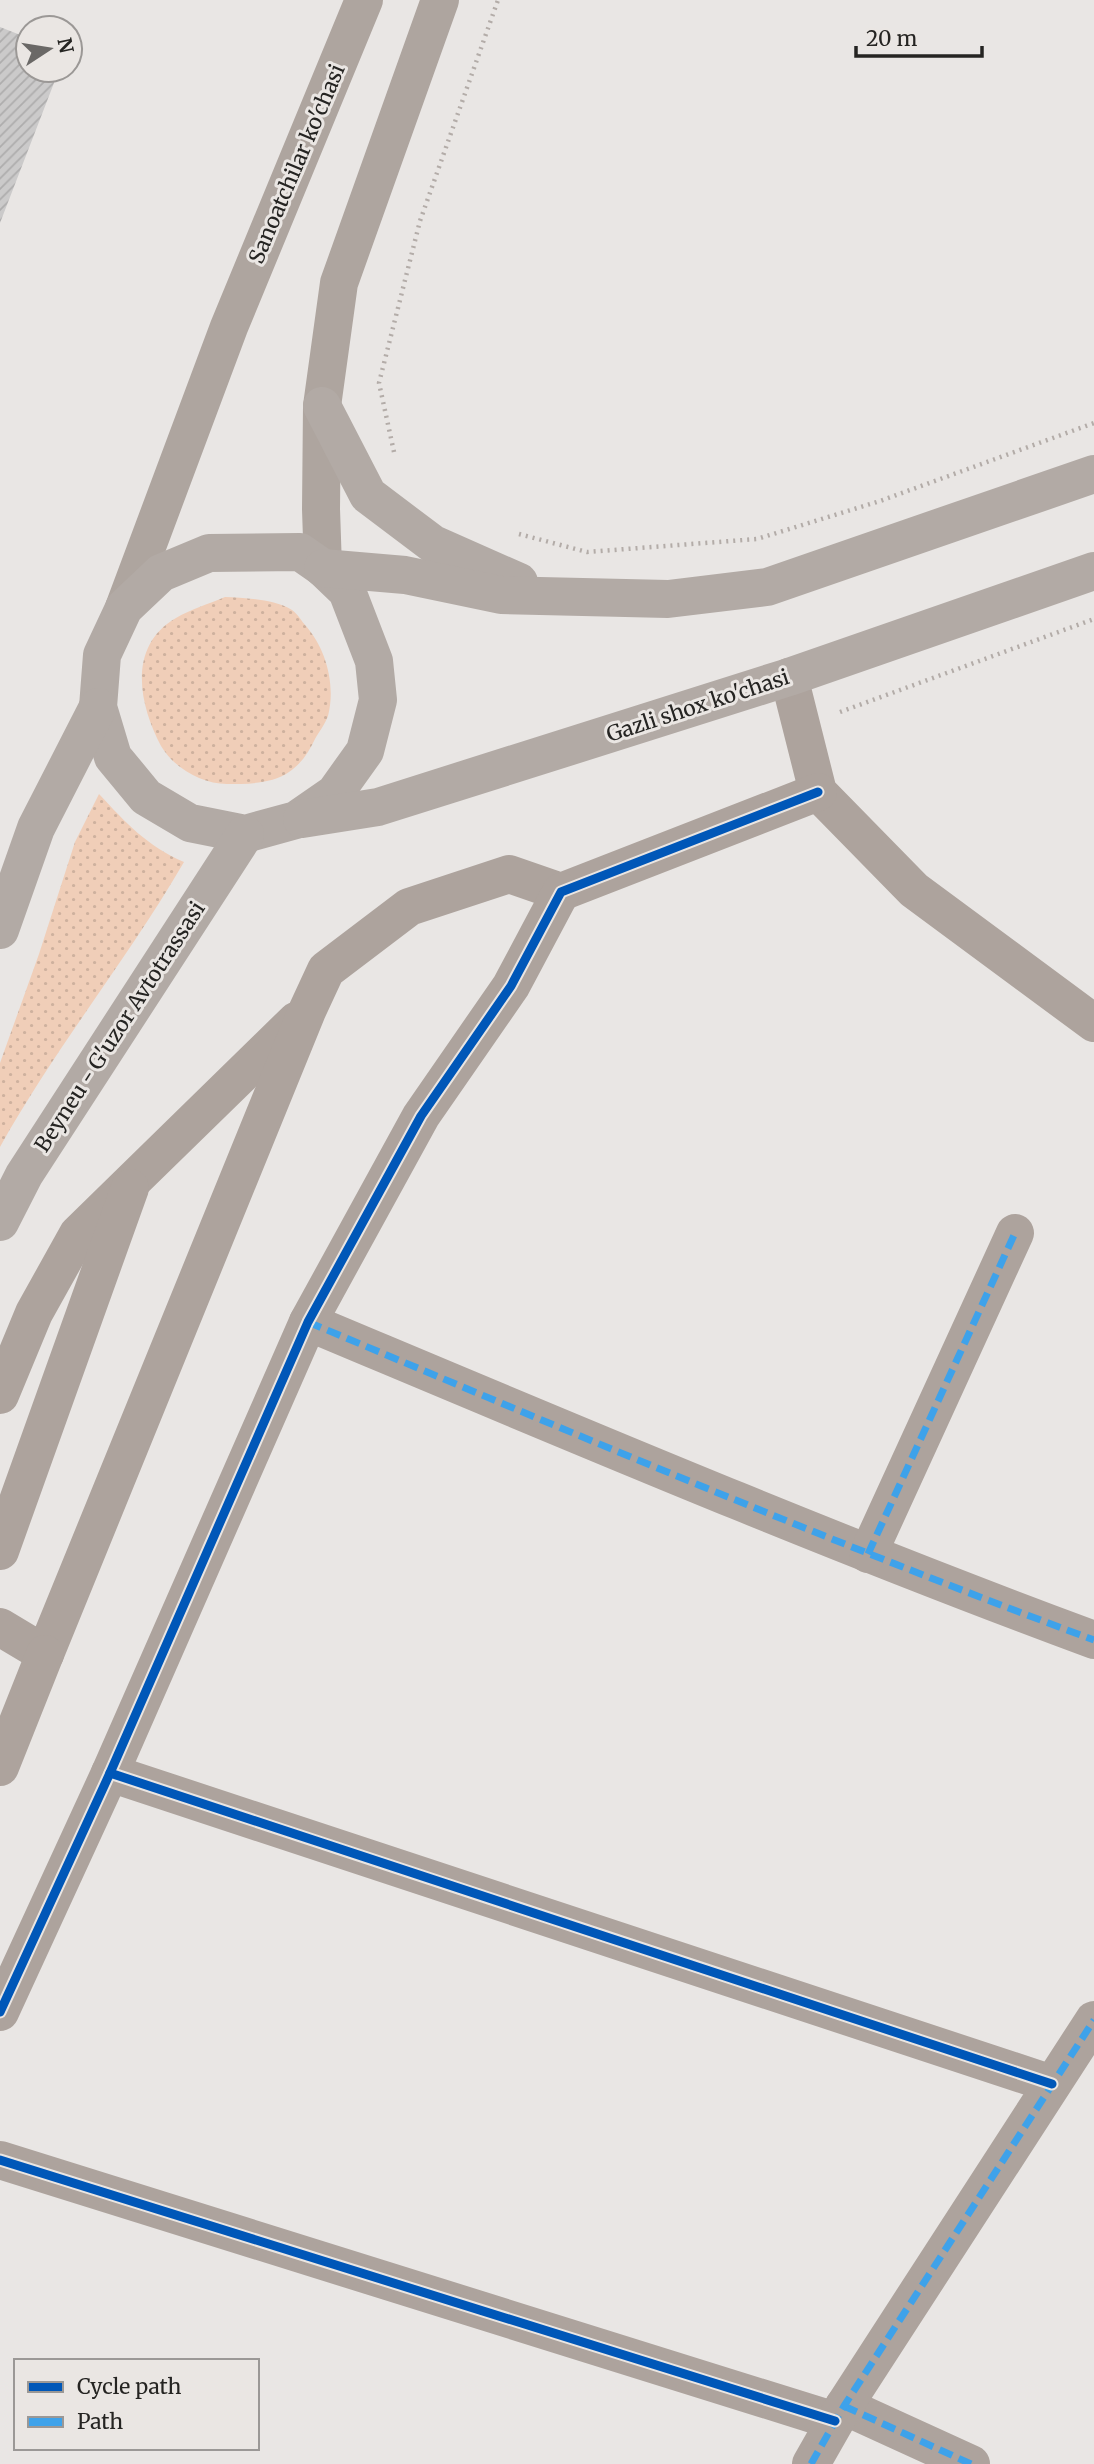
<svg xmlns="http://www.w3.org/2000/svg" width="1094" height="2464" font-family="Merriweather,serif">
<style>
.grass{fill:url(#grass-dots)}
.building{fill:url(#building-hatch)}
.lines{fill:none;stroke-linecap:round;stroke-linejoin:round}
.path{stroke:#b3aca8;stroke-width:4.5;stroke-dasharray:2 5;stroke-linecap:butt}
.minor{stroke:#ada39d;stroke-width:38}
.major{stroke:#aea59f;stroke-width:38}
.highway{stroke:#b2aaa5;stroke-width:38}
.quiet{stroke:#3ea2ea;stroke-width:7;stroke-dasharray:14 7;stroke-linecap:butt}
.cycleway-casing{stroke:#eae6e3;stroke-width:13}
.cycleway{stroke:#0057b8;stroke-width:9}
.labels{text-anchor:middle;stroke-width:6;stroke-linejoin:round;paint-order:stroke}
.street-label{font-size:21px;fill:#252422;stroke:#eae6e3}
</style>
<defs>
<pattern id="grass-dots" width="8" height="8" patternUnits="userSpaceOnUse" patternTransform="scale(1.75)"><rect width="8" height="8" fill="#f0ceb8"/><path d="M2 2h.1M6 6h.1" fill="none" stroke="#ceb19e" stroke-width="1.8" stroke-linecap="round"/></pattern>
<pattern id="building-hatch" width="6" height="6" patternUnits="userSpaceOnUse" patternTransform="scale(1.75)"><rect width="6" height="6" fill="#cbcaca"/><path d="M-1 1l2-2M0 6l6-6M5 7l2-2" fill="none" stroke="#aeadad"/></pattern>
</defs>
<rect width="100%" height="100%" fill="#e9e6e4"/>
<!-- grass -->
<g class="grass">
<path d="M225,597c20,1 50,2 67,13 6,4 10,12 14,16 20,23 30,59 22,90 -3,8 -9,16 -13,23 -6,13 -14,25 -26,33 -17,12 -42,12 -62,12 -25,0 -53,-16 -66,-38 -22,-41 -34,-100 15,-128 15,-9 33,-14 49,-21z"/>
<path d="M99,794c27,29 48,52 85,68 -57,98 -129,186 -184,285v-84l39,-109 36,-112z"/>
</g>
<!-- building -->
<path class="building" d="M0,27l28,11v32h31l-59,153z"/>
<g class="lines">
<!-- path -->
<g class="path">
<path d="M394,452l-15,-69 41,-162 78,-221"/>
<path d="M519,534l68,18 170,-13 123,-38 214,-78"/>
<path d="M840,712l254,-93"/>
</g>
<!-- minor -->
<g class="minor">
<path d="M789,677l29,115 96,98 180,133"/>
<path d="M308,1322c260,109 521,220 786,318"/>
<path d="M0,1395l34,-82 44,-79 218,-213"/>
<path d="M0,1551l130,-363"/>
<path d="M868,1554l147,-321"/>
<path d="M0,1627l45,27 262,-643 19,-41 83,-63 100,-33 52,18 257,-100"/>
<path d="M0,1767l45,-113"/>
<path d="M110,1773l942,311"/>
<path d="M0,2012l110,-239 198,-451 113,-206 90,-130 50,-94"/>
<path d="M0,2160l835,261"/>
<path d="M844,2406l127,58"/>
<path d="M811,2464l33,-58 250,-386"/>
</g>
<!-- major -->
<g class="major">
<path d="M323,568l-2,-59 1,-103 17,-123 101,-283"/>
<path d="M124,608l105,-281 135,-327"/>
</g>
<!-- highway -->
<g class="highway">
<path d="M322,406l46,89 65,49 86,38"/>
<path d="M300,552l23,16 24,23 27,70 4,39 -13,51 -30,42 -39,27 -51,14 -55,-11 -44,-26 -33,-40 -15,-50 4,-52 22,-47 37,-35 48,-20z"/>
<path d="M323,568l82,7 96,20 167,4 99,-12 327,-113"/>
<path d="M302,819l76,-12 411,-130 305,-106"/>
<path d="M0,930l36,-102 62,-121"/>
<path d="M0,1222l24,-47 221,-341"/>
</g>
<!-- quiet -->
<g class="quiet">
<path d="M308,1322c260,109 521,220 786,318"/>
<path d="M868,1554l147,-321"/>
<path d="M844,2406l127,58"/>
<path d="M811,2464l33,-58 250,-386"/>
</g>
<defs>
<g id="cycleway">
<path d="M110,1773l942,311"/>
<path d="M0,2012l110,-239 198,-451 113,-206 90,-130 50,-94 257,-100"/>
<path d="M0,2160l835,261"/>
</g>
</defs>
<!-- cycleway casing -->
<use href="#cycleway" class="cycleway-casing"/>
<!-- cycleway -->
<use href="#cycleway" class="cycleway"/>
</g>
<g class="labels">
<!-- street labels -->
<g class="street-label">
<text transform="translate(297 164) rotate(-67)" y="7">Sanoatchilar ko'chasi</text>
<text transform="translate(698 706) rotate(-18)" y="7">Gazli shox ko'chasi</text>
<text transform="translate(120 1027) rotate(-57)" y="7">Beyneu - G'uzor Avtotrassasi</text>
</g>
</g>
<!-- legend -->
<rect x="14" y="2359" width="245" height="91" fill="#eae6e3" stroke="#9b9896" stroke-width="2"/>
<rect x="28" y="2382" width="35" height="10" fill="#0057b8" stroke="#9b9896" stroke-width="2"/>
<text x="77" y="2394" font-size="21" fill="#252422">Cycle path</text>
<rect x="28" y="2417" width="35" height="10" fill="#3ea2ea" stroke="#9b9896" stroke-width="2"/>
<text x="77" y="2429" font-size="21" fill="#252422">Path</text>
<!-- north arrow -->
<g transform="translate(49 49) rotate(78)"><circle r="33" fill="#eae6e3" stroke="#9b9896" stroke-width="2"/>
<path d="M0-5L12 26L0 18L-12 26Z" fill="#6a6866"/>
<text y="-10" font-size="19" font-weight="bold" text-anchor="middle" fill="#252422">N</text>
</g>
<!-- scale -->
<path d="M856 46v10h126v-10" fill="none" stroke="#252422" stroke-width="3.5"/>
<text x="866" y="46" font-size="21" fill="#252422" stroke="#eae6e3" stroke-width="5" paint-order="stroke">20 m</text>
</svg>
